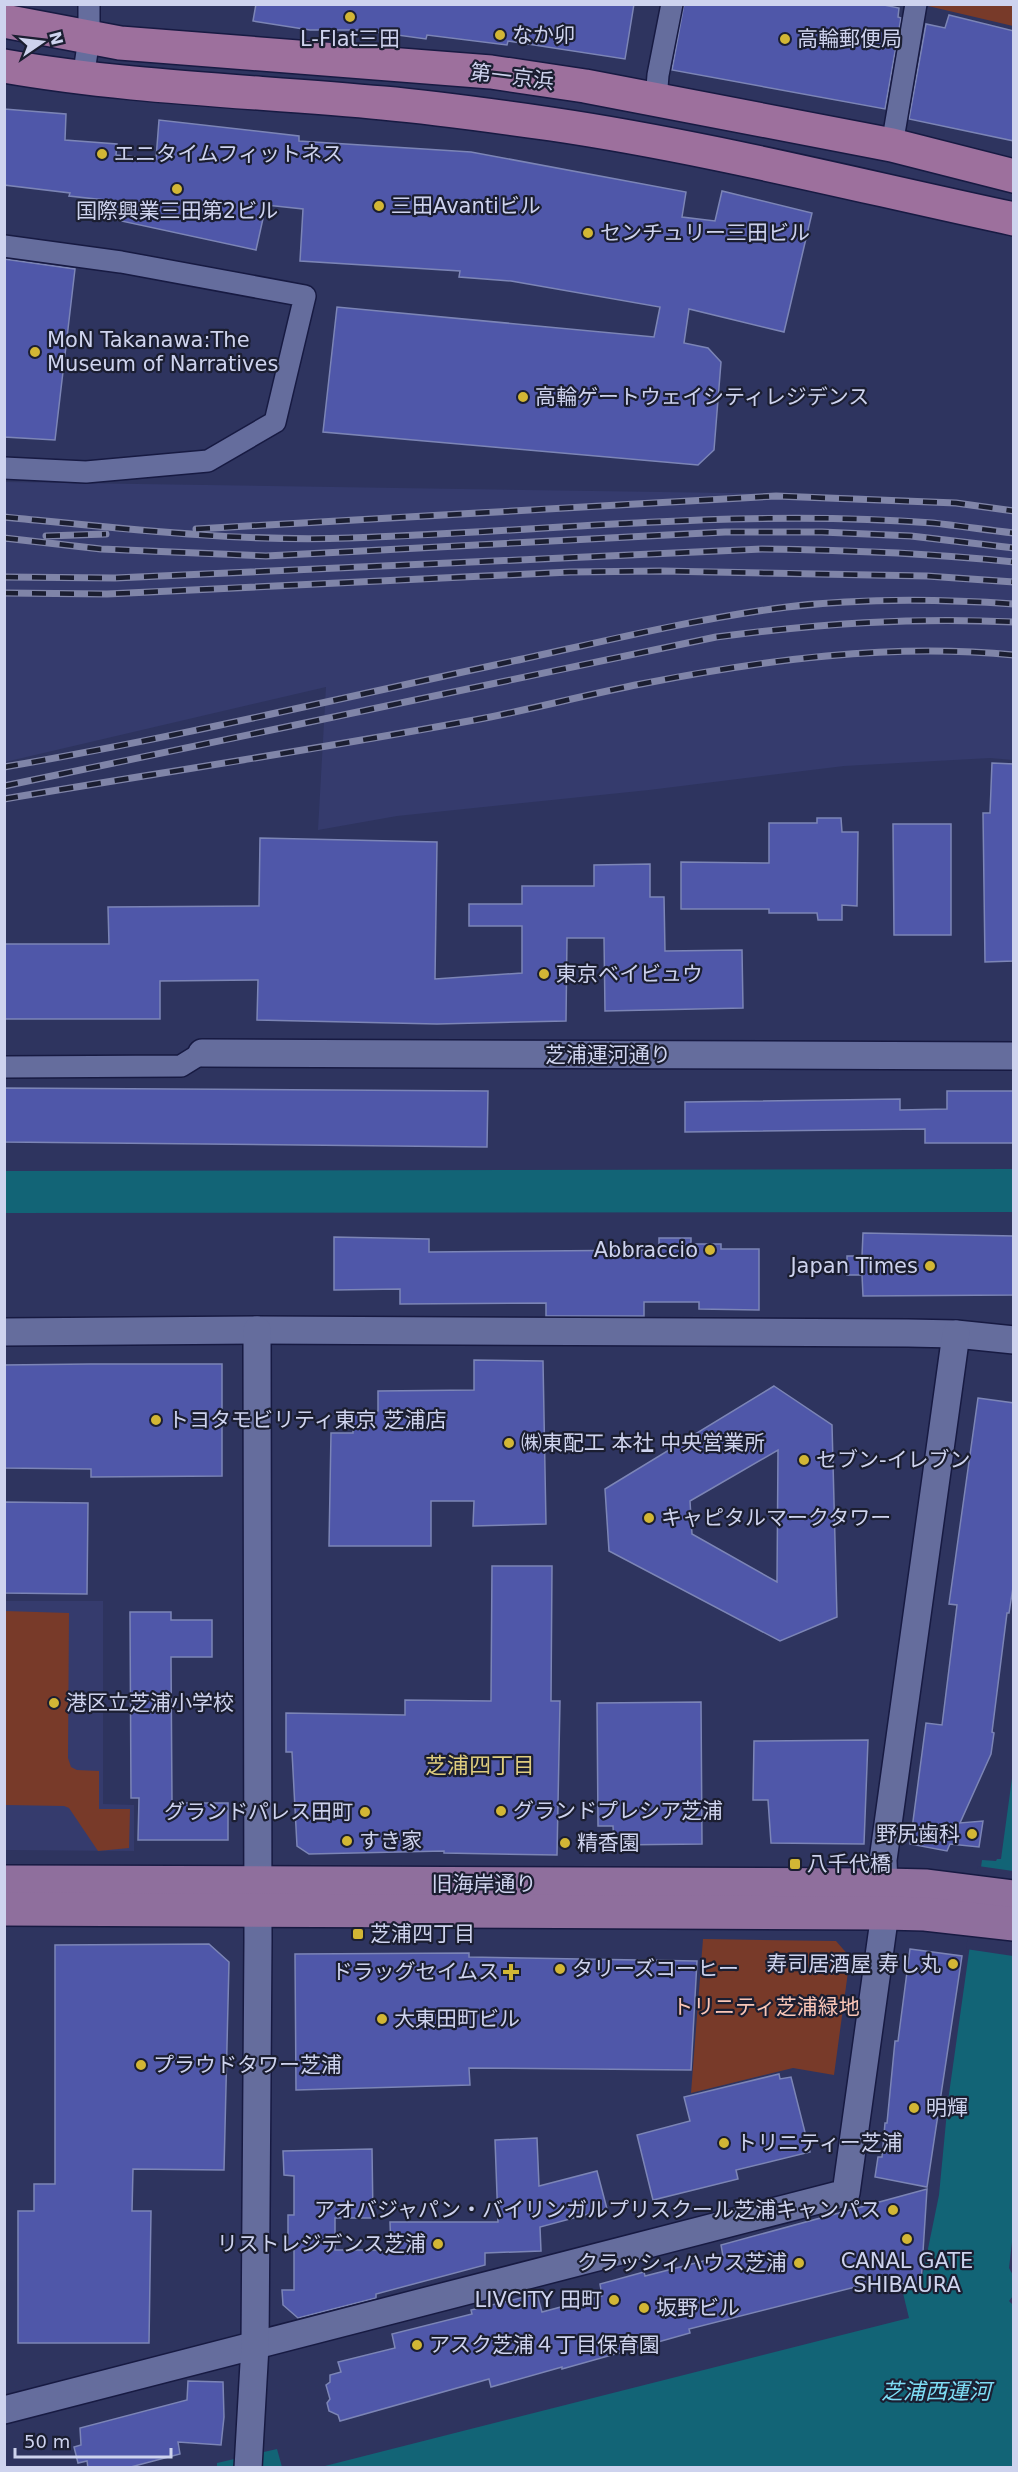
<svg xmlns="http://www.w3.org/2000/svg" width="1018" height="2472" font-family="'DejaVu Sans','Noto Sans JP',sans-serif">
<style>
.built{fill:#353b6d}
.green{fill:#783a29}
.water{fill:#126476}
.pier{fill:#2e345f}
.building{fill:#4f57a9;stroke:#7c85b6;stroke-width:1.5;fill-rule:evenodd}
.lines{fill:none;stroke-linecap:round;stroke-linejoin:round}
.minor-casing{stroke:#171a42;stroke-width:24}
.tertiary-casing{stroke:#171a42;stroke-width:30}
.primary-casing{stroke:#171a42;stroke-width:36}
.trunk-casing{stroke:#171a42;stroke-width:36}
.minor{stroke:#656d9d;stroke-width:21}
.tertiary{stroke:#656d9d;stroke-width:27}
.primary{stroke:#8f6f9d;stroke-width:33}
.trunk{stroke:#9d709d;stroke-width:33}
.rail-casing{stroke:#8085a8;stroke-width:7}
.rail{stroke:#1b1e31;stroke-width:4.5;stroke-dasharray:14;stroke-linecap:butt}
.poi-dot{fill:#d2b635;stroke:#1b1e31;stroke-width:2}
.labels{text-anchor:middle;stroke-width:4.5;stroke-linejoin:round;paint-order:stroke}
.poi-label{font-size:21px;fill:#ced3ee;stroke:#1b1e31;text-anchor:start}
.street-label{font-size:21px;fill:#ced3ee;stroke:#1b1e31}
.park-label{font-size:21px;fill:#fac6b7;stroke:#1b1e31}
.neighbourhood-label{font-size:22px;fill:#decc7e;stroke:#1b1e31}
.water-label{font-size:22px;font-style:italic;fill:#7eddf5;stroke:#1b1e31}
</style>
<rect width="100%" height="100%" fill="#2e345f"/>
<!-- built -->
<g class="built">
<path d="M4,482l856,13 153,13v252l-23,-2 -146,8 -195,24 -252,26 -79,14 8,-143 -321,75z"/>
<path d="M5,1601h98v203l31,1v46l-129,-1z"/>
</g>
<!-- green -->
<g class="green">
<path d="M928,5h85v21l-85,-20z"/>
<path d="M5,1611l64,2 -1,145 3,9 6,3 22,1v38h31l-1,39 -31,3 -29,-43 -5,-2 -59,-1z"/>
<path d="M703,1939l133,2 14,16 -16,118 -41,-7 -102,25z"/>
</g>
<!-- water -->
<g class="water">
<path d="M1013,1169v43l-1009,1 1,-42z"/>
<path d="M1013,1771l1,454 -5,43 5,9 -1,19 -4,5 5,5 -1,161 -696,1 592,-150 -7,-29 19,-6 18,-88 9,-94 34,-241 14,1 1,-2h4z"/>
<path d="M277,2449l5,18 -65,1v-5z"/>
</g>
<!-- pier -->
<path class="pier" d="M978,1866l35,5v85l-47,-7z"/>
<!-- building -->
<g class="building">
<path d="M256,4h378l-9,55 -117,-18 -1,4 -80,-10 -1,4 -65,-9h-51l-57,-9z"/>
<path d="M684,4h195l20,4 -1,9 3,1 -16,91 -213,-39z"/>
<path d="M949,15l65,16v110l-105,-22 17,-95 19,4z"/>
<path d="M4,109l62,5 -1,26 52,4 -1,11 40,4 3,-39 140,16v5l172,11 215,40 -4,25 33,4 7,-30 90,22 -28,119 -95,-23 -5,34 24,5 13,14 -7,88 -16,15 -375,-33 14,-125 317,30 6,-30 -149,-26 -52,-4 1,-6 -160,-10 3,-52 -37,-4 -10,45 -144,-31 2,-18 -45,-5 1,-3 -66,-8z"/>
<path d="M4,259l71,10 -20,171 -51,-3z"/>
<path d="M992,763l22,1v197l-29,1 -2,-149h7z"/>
<path d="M817,818h24l1,14h16l-1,74 -15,-1v15h-24l-1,-7h-48v-4h-88v-47l88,1v-40h48z"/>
<path d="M893,824h58v111h-57z"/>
<path d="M260,838l177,4 -2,137 87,-6v-47h-53v-22h53v-18h72v-21l56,-1v33h14l1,54 77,-1 1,58 -138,3 -1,-73h-37l-1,83 -129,3 -180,-4 1,-40 -98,1v38h-156v-75h105l-1,-37 151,-1z"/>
<path d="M4,1088l484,3 -1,56 -483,-5z"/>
<path d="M947,1091h67v52h-89v-14l-240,3v-30l215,-3v11l47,-1z"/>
<path d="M863,1233l151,3v59l-151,1 -1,-21h-15v-19h15z"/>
<path d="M334,1237l95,2v13l230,-2v-12h32v6h30v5h38v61l-60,-1v-7h-55v14h-98v-13l-146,1v-15l-66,1z"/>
<path d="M474,1360l69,1 3,163 -73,2 1,-25h-43v45h-102l2,-113h22v-22h25v-20l96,-1z"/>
<path d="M90,1364h132v112l-131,1v-8l-87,-1v-103z"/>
<path d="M774,1386l58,39 5,192 -57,24 -171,-90 -4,-62zM778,1450l-1,132 -85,-48 -2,-33z"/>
<path d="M978,1398l36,5v178l-5,32h-2l-15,119 2,1 -3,21 -31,69 23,-2 -4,26 -29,-3 -3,7 -37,-7 16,-121 16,2 15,-120 -8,-1z"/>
<path d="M4,1502l84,1 -1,91 -83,-1z"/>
<path d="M492,1566h60l-1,135h9l-3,154 -113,-2v-2l-135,3 -12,-8 -5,-94h-6v-39l119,2v-15l86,1z"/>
<path d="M130,1612h41v8h41v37h-41l1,146h56v37h-90l1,-42h-8z"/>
<path d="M701,1702l1,142 -88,1 -1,-19h-15l-1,-123z"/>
<path d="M868,1740l-4,104 -93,-1 -3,-43h-15l1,-59z"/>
<path d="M209,1944l20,18 -5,208 -91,-1 -1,42h19l-2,132h-131v-132h16v-27h21v-239z"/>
<path d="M910,1949l52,7 -35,231 -52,-10 3,-20h4l3,-34h2l8,-82h3z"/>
<path d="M469,1953v4l228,4 -6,109 -222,-2 1,17 -174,5 -1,-136z"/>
<path d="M779,2074l1,5 11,-2 19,75 -74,18 2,9 -85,21 -16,-65 53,-14 -6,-24z"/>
<path d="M537,2138l2,48 58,-15 10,38 -67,18 1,24 -56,2v12l-109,29v4l-78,20 -15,-13 -1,-15h12v-40h-6v-35h6v-39l-10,-1 -1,-24 89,-2 1,69h-38v32h56l-1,-28h108l-3,-82z"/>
<path d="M927,2189l-6,94 -20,1 -2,-8 -210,53 1,4 -128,36v-2l-71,20 -2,-8 -149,42 -2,-6 -9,-4 -2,-8 3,-4 -4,-14 4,-3v-7l11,-3 -3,-10 57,-14 -3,-14 80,-20 -1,-4 66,-16 5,18 60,-16 -2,-12 44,-12 1,4 78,-20 -2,-11z"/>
<path d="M188,2381l35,1 1,35 -3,28 -43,-3 2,12 -53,14h-39l-1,-7 -9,2 -4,-16 7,-2 -1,-17 107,-28z"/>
</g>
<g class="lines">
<defs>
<g id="minor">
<path d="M83,79l6,-41v-34"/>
<path d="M656,100l2,-25 14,-71"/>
<path d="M892,145l24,-141"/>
<path d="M4,246l117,16 184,34 -30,126 -67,39 -122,11 -82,-4"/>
<path d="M4,1067l177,-1 21,-13"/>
</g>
<g id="tertiary">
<path d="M202,1053l812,3"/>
<path d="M4,1332l253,-2 651,3 48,1 58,6"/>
<path d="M4,2410l842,-217 39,-280 -2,-53 73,-526"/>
<path d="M248,2468l7,-122 3,-405 -1,-611"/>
</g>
<g id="primary">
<path d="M4,1882l881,3 42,1 87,11"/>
<path d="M4,1909l881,4 40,1 89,10"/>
</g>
<g id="trunk">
<path d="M4,21l116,22 371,29 94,14 307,59 122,31"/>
<path d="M4,66c126,22 252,25 379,37 56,5 112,13 168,21 156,23 308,62 463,95"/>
</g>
</defs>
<!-- minor casing -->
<use href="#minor" class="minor-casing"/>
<!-- tertiary casing -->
<use href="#tertiary" class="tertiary-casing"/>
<!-- primary casing -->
<use href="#primary" class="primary-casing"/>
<!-- trunk casing -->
<use href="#trunk" class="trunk-casing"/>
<!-- minor -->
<use href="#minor" class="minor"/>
<!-- tertiary -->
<use href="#tertiary" class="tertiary"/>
<!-- primary -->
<use href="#primary" class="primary"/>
<!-- trunk -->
<use href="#trunk" class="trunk"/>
<defs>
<g id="rail">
<path d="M4,517c115,11 230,25 345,21 194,-6 389,-30 584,-15 27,3 54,7 81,10"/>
<path d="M196,529l580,-33 180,7 58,8"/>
<path d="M46,536l60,-2"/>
<path d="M4,538l97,11 165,7 459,-24h97l89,4 103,12"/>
<path d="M4,577l111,1 647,-29c84,1 167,4 252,13"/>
<path d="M4,593l103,1 463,-22 92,-1 265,5 87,6"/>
<path d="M4,767c170,-29 337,-69 505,-105 92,-20 184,-43 278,-55 75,-9 151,-8 227,-3"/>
<path d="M4,786l712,-149c101,-13 195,-20 298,-15"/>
<path d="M4,799c161,-27 322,-51 481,-81 52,-10 104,-24 156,-34 121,-24 249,-41 373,-29"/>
</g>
</defs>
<!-- rail casing -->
<use href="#rail" class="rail-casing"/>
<!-- rail -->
<use href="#rail" class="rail"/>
</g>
<!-- markers -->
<g class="poi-dot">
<circle cx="350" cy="17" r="6"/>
<circle cx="500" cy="35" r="6"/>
<circle cx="785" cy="39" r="6"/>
<circle cx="102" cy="154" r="6"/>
<circle cx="177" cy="189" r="6"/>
<circle cx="379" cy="206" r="6"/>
<circle cx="588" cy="233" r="6"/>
<circle cx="35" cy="352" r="6"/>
<circle cx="523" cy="397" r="6"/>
<circle cx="544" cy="974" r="6"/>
<circle cx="710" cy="1250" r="6"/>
<circle cx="930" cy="1266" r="6"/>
<circle cx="156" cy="1420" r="6"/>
<circle cx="509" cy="1443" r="6"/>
<circle cx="804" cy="1460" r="6"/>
<circle cx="649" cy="1518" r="6"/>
<circle cx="54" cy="1703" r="6"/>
<circle cx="501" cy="1811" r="6"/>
<circle cx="365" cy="1812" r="6"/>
<circle cx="972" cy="1834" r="6"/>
<circle cx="347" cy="1841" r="6"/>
<circle cx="565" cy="1843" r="6"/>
<rect x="789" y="1858" width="12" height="12" rx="3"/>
<rect x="352" y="1928" width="12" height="12" rx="3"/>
<circle cx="953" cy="1964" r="6"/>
<circle cx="560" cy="1969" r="6"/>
<path d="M508 1963h6v6h6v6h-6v6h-6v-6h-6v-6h6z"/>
<circle cx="382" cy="2019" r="6"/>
<circle cx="141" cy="2065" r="6"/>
<circle cx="914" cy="2108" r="6"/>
<circle cx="724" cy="2143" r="6"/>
<circle cx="893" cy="2210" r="6"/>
<circle cx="907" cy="2239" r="6"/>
<circle cx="438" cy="2244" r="6"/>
<circle cx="799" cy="2263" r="6"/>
<circle cx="614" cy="2300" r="6"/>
<circle cx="644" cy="2308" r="6"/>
<circle cx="417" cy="2345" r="6"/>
</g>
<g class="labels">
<!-- poi labels -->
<g class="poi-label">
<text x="512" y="42">なか卯</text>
<text x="350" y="46" text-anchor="middle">L-Flat三田</text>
<text x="797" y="46">高輪郵便局</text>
<text x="114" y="161">エニタイムフィットネス</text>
<text x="391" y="213">三田Avantiビル</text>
<text x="177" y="218" text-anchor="middle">国際興業三田第2ビル</text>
<text x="600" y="240">センチュリー三田ビル</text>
<text x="47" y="347">MoN Takanawa:The<tspan x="47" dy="24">Museum of Narratives</tspan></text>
<text x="535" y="404">高輪ゲートウェイシティレジデンス</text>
<text x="556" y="981">東京ベイビュウ</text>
<text x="698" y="1257" text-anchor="end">Abbraccio</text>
<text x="918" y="1273" text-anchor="end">Japan Times</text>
<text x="168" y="1427">トヨタモビリティ東京 芝浦店</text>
<text x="521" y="1450">㈱東配工 本社 中央営業所</text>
<text x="816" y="1467">セブン-イレブン</text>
<text x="661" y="1525">キャピタルマークタワー</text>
<text x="66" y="1710">港区立芝浦小学校</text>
<text x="513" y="1818">グランドプレシア芝浦</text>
<text x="353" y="1819" text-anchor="end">グランドパレス田町</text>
<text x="960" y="1841" text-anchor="end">野尻歯科</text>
<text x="359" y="1848">すき家</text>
<text x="577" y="1850">精香園</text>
<text x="807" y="1871">八千代橋</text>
<text x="370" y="1941">芝浦四丁目</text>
<text x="941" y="1971" text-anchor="end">寿司居酒屋 寿し丸</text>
<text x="572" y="1976">タリーズコーヒー</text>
<text x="499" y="1979" text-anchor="end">ドラッグセイムス</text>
<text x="394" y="2026">大東田町ビル</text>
<text x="153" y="2072">プラウドタワー芝浦</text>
<text x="926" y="2115">明輝</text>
<text x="736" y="2150">トリニティー芝浦</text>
<text x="881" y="2217" text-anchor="end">アオバジャパン・バイリンガルプリスクール芝浦キャンパス</text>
<text x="426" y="2251" text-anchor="end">リストレジデンス芝浦</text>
<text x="907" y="2268" text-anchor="middle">CANAL GATE<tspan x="907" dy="24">SHIBAURA</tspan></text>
<text x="787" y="2270" text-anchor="end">クラッシィハウス芝浦</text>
<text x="602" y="2307" text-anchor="end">LIVCITY 田町</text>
<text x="656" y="2315">坂野ビル</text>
<text x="429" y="2352">アスク芝浦４丁目保育園</text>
</g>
<!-- street labels -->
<g class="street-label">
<text transform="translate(512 77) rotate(7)" y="7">第一京浜</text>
<text x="608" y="1062">芝浦運河通り</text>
<text x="484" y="1891">旧海岸通り</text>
</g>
<!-- park labels -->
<g class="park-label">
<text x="766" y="2014">トリニティ芝浦緑地</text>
</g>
<!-- neighbourhood labels -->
<g class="neighbourhood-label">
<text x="480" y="1773">芝浦四丁目</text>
</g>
<!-- water labels -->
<g class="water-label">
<text x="936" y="2399">芝浦西運河</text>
</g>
</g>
<!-- border -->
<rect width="1018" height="2472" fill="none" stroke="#ced3ee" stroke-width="12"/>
<!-- north arrow -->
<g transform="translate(42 42) rotate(76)" stroke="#1b1e31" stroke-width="4.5" paint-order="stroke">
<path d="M0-4.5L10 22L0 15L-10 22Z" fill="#ced3ee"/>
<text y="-9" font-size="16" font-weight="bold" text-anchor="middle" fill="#ced3ee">N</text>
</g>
<!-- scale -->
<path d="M15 2448v9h156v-9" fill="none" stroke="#ced3ee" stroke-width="3"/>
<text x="24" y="2448" font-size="18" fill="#ced3ee" stroke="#1b1e31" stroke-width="4.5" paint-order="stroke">50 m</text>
</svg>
